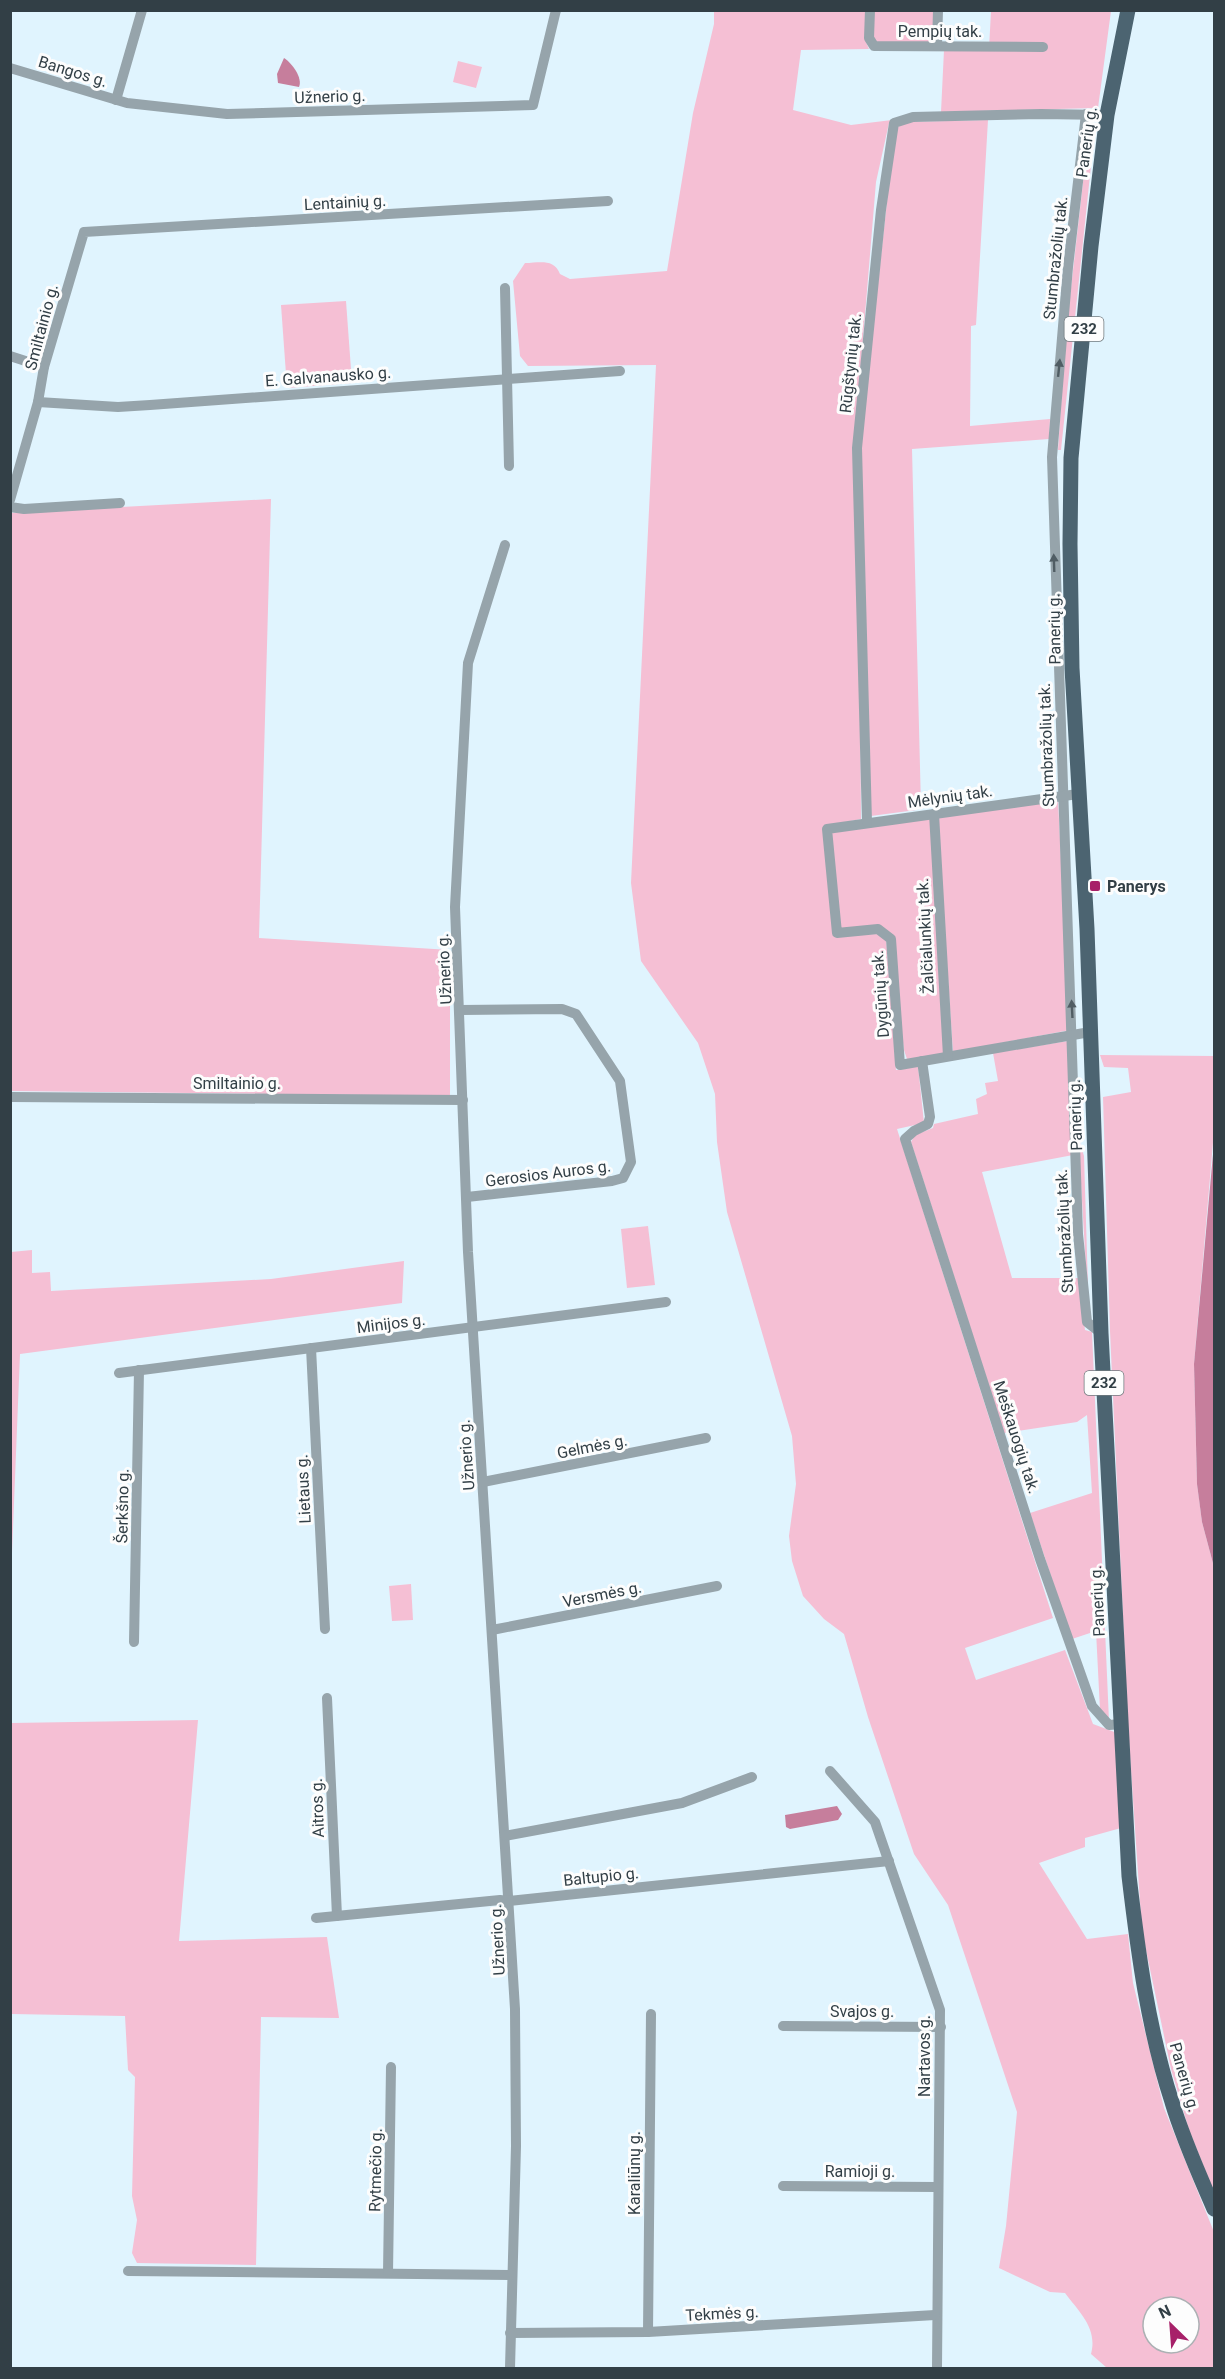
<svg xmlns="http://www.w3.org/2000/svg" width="1225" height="2379" font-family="Roboto,sans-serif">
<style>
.green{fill:#f5bfd4;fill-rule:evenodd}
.water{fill:#c67e9c}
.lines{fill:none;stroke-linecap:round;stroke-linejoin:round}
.minor{stroke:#96a4ab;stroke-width:10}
.primary{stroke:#4c6471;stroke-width:15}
.oneway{fill:#505d64}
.poi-dot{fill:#a72069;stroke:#fdfdfd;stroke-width:2}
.labels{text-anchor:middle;stroke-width:6;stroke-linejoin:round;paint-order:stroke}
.shield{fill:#fdfdfd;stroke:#6f787d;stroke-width:1.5}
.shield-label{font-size:15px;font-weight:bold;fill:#323f46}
.street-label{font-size:16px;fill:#323f46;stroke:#fdfdfd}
.poi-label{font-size:16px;font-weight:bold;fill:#323f46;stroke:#fdfdfd;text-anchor:start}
</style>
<rect width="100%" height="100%" fill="#e0f4fe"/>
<!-- green -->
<g class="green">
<path d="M714,11h152v31l3,7 -68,1 -8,60 58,15 41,-5 -3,3 -13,59 -18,217 3,420 -37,7 9,109 46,-1 7,3 10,133 22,-4 6,57 -27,6 156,489 -88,30 11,32 89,-30 28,74 24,9 4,95 -36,10v9l-46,16 48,76 41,-5 5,49 31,125 50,124v136h-107l-16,-14c7,-26 -12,-42 -26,-61l-15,-1 -51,-24 7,-42 11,-114 -69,-207 -34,-51 -46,-137 -24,-83 -20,-15 -21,-23 -11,-35 -3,-25 7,-52 -4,-48 -65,-224 -10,-70 -2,-48 -17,-51 -57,-82 -10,-78 25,-518 -128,1 -8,-10 -7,-75 12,-18c14,0 29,-5 35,11l10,5 97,-8 26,-158 21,-89zM1153,2307h36v36h-36z"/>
<path d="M873,11h62v29l-5,2 -55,2 -3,-6z"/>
<path d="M991,11h120l-13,97 -157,4 3,-62 45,-1z"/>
<path d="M458,61l24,6 -6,21 -23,-6z"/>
<path d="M988,120l-12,205 -5,1 -1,100 80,-7 -1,20 -137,10 9,358 -5,3 -45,6 -10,-379 34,-308 10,-7z"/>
<path d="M1090,121l5,7 -34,322h-3l8,-118z"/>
<path d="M346,301l6,82 -65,5 -6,-83z"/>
<path d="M271,499l-12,439 191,12v146l-439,-5 -1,-578z"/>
<path d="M1058,801l12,229 -117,22 -16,-236z"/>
<path d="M932,816l13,236 -3,3 -35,4 -3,-9 -15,-117 -49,-4 -10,-98z"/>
<path d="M1068,1041l5,114 -91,17 30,106h67l6,52 7,2 17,389 -9,-11 -4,-79 -24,8 -42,-126 62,-20 -5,-78 -10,7 -73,11 -93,-291 4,-7 18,-7 1,-4 44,-10 -2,-15 11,-5 -2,-11 13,-2 -5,-28z"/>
<path d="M1100,1055l114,1v75l-20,233 3,120 5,38 12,45v625l-25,-62 -18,-61 -29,-138 -14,-205 -18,-395 -7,-234 28,-5 -3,-24 -24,-1z"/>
<path d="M1077,1133l7,23 5,163 -10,-170z"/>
<path d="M648,1226l7,59 -28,3 -6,-59z"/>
<path d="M32,1250v23l18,-1 1,19 220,-12 133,-18 -2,42 -382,51 -9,224v-326z"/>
<path d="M411,1584l2,36 -21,1 -3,-35z"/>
<path d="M198,1720l-19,221 148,-4 12,81 -78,-1 -5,248 -119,-2 -5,-10 5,-33 -5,-24 3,-119 -7,-7 -3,-54 -114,-2v-291z"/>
</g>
<!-- water -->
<g class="water">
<path d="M284,58c8,5 19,20 15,29l-21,-4 -1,-9z"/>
<path d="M1214,1143v424l-12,-45 -5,-38 -3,-120z"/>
<path d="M837,1806l5,8 -4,6 -48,9 -4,-2 -1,-12z"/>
</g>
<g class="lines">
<!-- minor -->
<g class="minor">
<path d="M870,10l-1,28 5,8 169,1"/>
<path d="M937,46l1,-36"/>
<path d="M10,68l117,35 100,11 306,-9 23,-95"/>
<path d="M116,100l26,-90"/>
<path d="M1086,114l-18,153 -16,190 26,777 9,88 14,11"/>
<path d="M505,288l4,178"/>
<path d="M10,356l34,11"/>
<path d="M38,402l80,5 32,-2 470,-34"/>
<path d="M10,500l28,-98 6,-35 40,-135 524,-31"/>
<path d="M10,507l14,2 96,-6"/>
<path d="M505,545l-37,118 -13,244 13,345 47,757 1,137 -6,222"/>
<path d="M1078,794l-251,35 10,104 41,-4 13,10 9,126 190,-33"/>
<path d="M934,814l14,242"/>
<path d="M867,822l-10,-374 24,-238 13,-87 19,-6 128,-3 66,1"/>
<path d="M461,1010l101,-1 14,5 44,67 11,81 -8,16 -11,3 -145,16"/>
<path d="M922,1061l8,56 -2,7 -14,7 -9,8 135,420 52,147 17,19 12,-1"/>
<path d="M10,1097l453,3"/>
<path d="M311,1348l14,281"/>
<path d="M119,1373l547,-71"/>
<path d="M483,1482l223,-44"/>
<path d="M492,1630l225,-44"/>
<path d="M134,1642l5,-272"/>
<path d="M327,1698l10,218"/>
<path d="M830,1771l45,51 65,188 -3,358"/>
<path d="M505,1836l177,-33 70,-26"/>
<path d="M316,1918l184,-18 9,1 380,-40"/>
<path d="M783,2026l158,1"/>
<path d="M783,2186l154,1"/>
<path d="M128,2271l384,4"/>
<path d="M388,2273l3,-206"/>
<path d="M648,2332l3,-318"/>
<path d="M510,2333l138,-1 287,-17"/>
</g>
<!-- primary -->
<path class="primary" d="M1128,10l-21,105 -16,131 -20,212 -1,86 2,124 15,261 14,404 28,543c9,76 19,153 43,226 11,37 27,72 42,107"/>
</g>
<!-- one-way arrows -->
<defs><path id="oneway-solid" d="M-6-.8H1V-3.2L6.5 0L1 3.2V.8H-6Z" transform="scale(1.5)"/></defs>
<g class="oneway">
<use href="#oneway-solid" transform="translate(1059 368) rotate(-84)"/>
<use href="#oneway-solid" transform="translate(1054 563) rotate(-92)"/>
<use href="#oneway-solid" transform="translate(1072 1009) rotate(-93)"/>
</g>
<!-- markers -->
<rect class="poi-dot" x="1089" y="880" width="12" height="12" rx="3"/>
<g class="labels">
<!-- shield labels -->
<g class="shield">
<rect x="1064.5" y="317" width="39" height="24" rx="4.5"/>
<rect x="1084.5" y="1371" width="39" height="24" rx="4.5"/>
</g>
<g class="shield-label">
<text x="1084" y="334">232</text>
<text x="1104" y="1388">232</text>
</g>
<!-- street labels -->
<g class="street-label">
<text x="940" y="37">Pempių tak.</text>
<text transform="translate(73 71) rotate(17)" y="6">Bangos g.</text>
<text transform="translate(330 96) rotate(-2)" y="6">Užnerio g.</text>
<text transform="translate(1086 142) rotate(-82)" y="6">Panerių g.</text>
<text transform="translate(345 202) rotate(-3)" y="6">Lentainių g.</text>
<text transform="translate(1055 258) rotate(-84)" y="6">Stumbražolių tak.</text>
<text transform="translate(41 327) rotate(-75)" y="6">Smiltainio g.</text>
<text transform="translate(850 363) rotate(-84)" y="6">Rūgštynių tak.</text>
<text transform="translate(328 376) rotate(-4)" y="6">E. Galvanausko g.</text>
<text transform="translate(1054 629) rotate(-91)" y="6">Panerių g.</text>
<text transform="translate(1046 745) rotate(-92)" y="6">Stumbražolių tak.</text>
<text transform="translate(950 796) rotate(-8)" y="6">Mėlynių tak.</text>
<text transform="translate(925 936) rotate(-93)" y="6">Žalčialunkių tak.</text>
<text transform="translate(444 969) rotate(-93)" y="6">Užnerio g.</text>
<text transform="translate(880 994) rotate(-94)" y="6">Dygūnių tak.</text>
<text x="237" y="1089">Smiltainio g.</text>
<text transform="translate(1075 1115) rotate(-92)" y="6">Panerių g.</text>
<text transform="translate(548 1173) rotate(-7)" y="6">Gerosios Auros g.</text>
<text transform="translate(1064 1231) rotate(-93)" y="6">Stumbražolių tak.</text>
<text transform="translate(391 1323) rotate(-7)" y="6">Minijos g.</text>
<text transform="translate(1017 1437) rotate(72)" y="6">Meškauogių tak.</text>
<text transform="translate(592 1446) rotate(-11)" y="6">Gelmės g.</text>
<text transform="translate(466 1455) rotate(-94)" y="6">Užnerio g.</text>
<text transform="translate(303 1489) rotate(-93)" y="6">Lietaus g.</text>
<text transform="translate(122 1506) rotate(-89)" y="6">Šerkšno g.</text>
<text transform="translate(602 1594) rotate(-11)" y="6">Versmės g.</text>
<text transform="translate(1097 1601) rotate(-93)" y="6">Panerių g.</text>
<text transform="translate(317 1808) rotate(-92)" y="6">Aitros g.</text>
<text transform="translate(601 1876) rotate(-6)" y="6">Baltupio g.</text>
<text transform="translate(497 1940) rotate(-93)" y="6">Užnerio g.</text>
<text x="862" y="2017">Svajos g.</text>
<text transform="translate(924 2056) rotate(-90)" y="6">Nartavos g.</text>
<text transform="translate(1185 2077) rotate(74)" y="6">Panerių g.</text>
<text transform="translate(375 2170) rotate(-89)" y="6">Rytmečio g.</text>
<text x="860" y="2177">Ramioji g.</text>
<text transform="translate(634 2173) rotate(-90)" y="6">Karaliūnų g.</text>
<text transform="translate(722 2313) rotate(-3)" y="6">Tekmės g.</text>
</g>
<!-- poi labels -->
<g class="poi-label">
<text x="1107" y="892">Panerys</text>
</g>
</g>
<!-- border -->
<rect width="1225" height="2379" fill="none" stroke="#323f46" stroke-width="24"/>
<!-- north arrow -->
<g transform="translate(1171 2325) rotate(335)"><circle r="28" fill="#fdfdfd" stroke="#acb1b4" stroke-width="1.5"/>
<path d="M0-4.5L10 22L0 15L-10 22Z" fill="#a72069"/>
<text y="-9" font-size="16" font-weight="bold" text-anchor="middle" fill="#323f46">N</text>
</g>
</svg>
